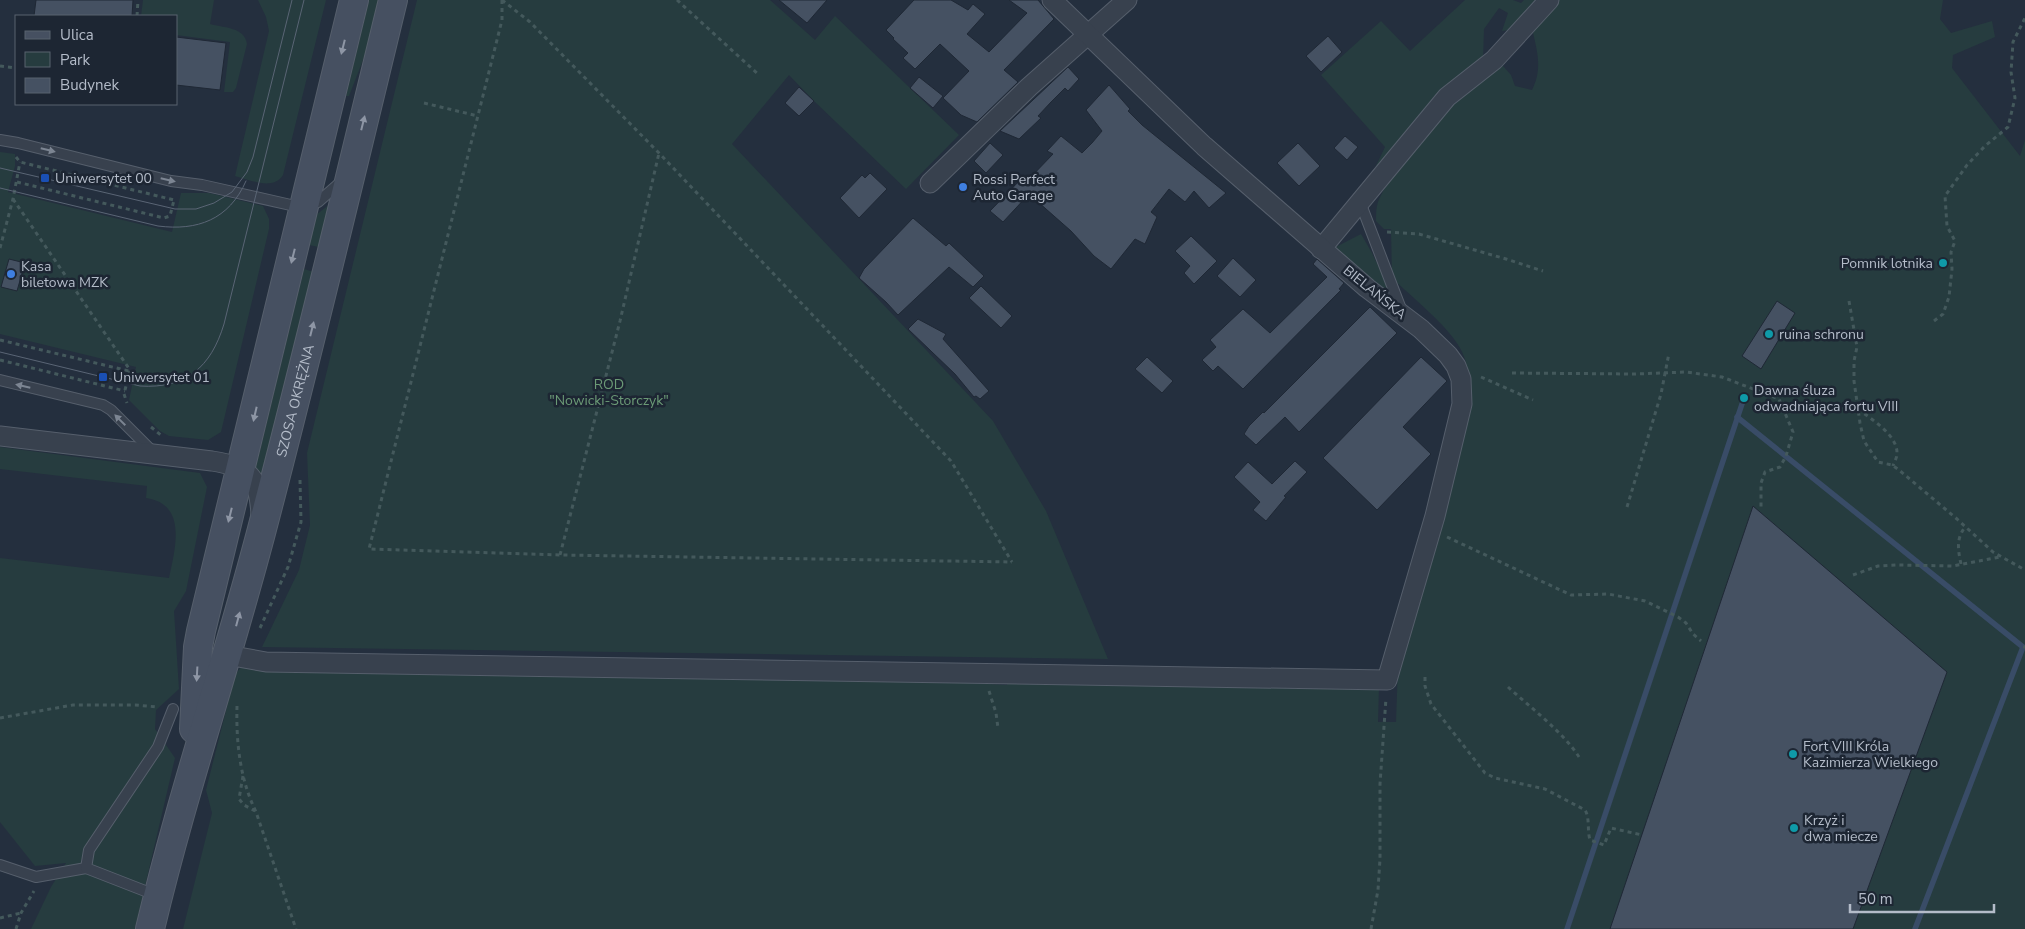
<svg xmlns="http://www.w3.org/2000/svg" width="2025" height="929" font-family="'Nunito Sans',sans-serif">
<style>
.green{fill:#263c3f}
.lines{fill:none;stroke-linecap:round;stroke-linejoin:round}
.stream{stroke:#394c67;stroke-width:5.5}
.building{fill:#455162;stroke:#1f2835}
.lane-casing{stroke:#565f6c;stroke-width:12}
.street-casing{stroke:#565f6c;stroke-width:21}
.secondary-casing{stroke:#565f6c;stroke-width:30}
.path{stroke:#44595c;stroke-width:3;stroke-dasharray:4 4;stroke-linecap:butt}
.lane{stroke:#38414e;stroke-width:10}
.street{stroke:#38414e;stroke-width:19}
.secondary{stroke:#465061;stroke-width:28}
.tram{stroke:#5a6575;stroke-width:1}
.oneway{fill:#8e96a5}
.oneway2{fill:#7c8592}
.transit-dot{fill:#1a4fb4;stroke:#1d2633;stroke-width:2}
.shop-dot{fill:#3f7fe0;stroke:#1d2633;stroke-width:2}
.culture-dot{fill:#0f9aa8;stroke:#1d2633;stroke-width:2}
.labels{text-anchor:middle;stroke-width:5;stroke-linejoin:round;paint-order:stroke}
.poi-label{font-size:14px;fill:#b4bcc9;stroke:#1d2633;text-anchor:start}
.street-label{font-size:14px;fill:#b4bcc9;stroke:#1d2633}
.park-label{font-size:14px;fill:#6b9a76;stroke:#1d2633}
</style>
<rect width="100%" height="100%" fill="#242f3e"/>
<!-- green -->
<g class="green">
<path d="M143,0h71l-4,24c14,4 35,3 37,20l-11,44 -3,4h-9l6,-50 -54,-7v-19h-35z"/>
<path d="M258,0h68l-43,175c-10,16 -33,5 -48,1l34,-145 -3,-14z"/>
<path d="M369,0h11l-10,42 -21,54h-3z"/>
<path d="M417,0h353l45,40 20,-24 124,119 -53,54 -92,-88 -25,-26 -57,69 261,277 53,90 62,148 -846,-12 37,-77 11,-45 -3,-72z"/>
<path d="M1465,0h48l8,3 3,-3h11l-26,30 -7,1 6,-18 -9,-5 -15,21 -1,31 -110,112 12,-25 -64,-72 60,-54 29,30z"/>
<path d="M1558,0h385l-3,19 11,14 41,-12 3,16 -42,18 -1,13 68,88 5,-16v789h-1842l29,-116 -6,-23 29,-115 6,-8 42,5 377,6 241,1 106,6 1,-7 371,9 -1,35h18l2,-57 73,-279c-3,-13 -4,-26 -11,-38 -12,-22 -48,-51 -68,-70l-1,-49h-7l-8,-8c0,-7 0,-13 2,-19 15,-36 88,-128 125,-136l8,9 4,11 17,4c10,-20 6,-36 1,-57l9,-16z"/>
<path d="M0,152l15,2v12l-7,26 164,40 9,-39h28l54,13 6,13v10l-48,203 -13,8 -39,-4 -9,-5 -31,-31 7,-33 -136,-33z"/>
<path d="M330,204l-11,43 -10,-2 7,-30z"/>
<path d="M1361,234l11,19 21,44 -61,-48z"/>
<path d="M304,269l10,3 -52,210 -7,-12z"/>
<path d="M0,447l200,26 7,14 -21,104 -12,20 5,78 -23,21 -1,19 20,29 -40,171h-104l20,-42 15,-24 -31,3 -35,-44v-264l169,20c6,-29 19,-74 -23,-80l1,-12 -147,-17z"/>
</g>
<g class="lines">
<!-- stream -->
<g class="stream">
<path d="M1737,417l286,230 -108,282"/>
<path d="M1567,929l177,-531"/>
</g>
</g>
<!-- building -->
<g class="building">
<path d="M36,0h97l-1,16h-98z"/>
<path d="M779,0h48l-20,23z"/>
<path d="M914,0h37l17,10 5,-6 12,10 -18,20 22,18 38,-39 -18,-13h29l16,19 -50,51 14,12 -41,40 -16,-7 -18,-17 26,-27 -29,-27 -25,25 -12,-11 5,-5 -15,-14 1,-1 -8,-8z"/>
<path d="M1328,36l14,16 -21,20 -15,-16z"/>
<path d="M176,37l50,6 -6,47 -44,-5z"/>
<path d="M1068,67l11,12 -11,12 -3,-3 -14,14 -13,14 3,2 -22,21 -19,-8z"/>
<path d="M919,77l24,19 -10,12 -23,-20z"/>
<path d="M1109,85l21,24 -2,2 14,14 84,68 -17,15 -15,-17 -9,11 -16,-13 -18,23 6,5 -12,27 -10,-5 -24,30 -17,-13 -23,-25 -42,-37 -26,28 -13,-11 34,-35 4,4 25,-26 -6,-3 14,-15 21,17 10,-10 10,-12 -16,-21z"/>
<path d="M799,87l15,14 -15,15 -14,-13z"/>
<path d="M1345,136l13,11 -11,13 -13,-12z"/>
<path d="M990,143l13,12 -17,18 -12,-12z"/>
<path d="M1298,143l22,23 -21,20 -22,-23z"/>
<path d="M870,173l17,16 -28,29 -19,-20 22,-23 3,3z"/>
<path d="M913,218l33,28 3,-3 35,33 -11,11 -24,-20 -51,48 -12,-13 -27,-24 5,-9z"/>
<path d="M1191,236l26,25 -23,23 -10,-11 6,-7 -15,-15z"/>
<path d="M1233,258l23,22 -16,17 -23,-21z"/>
<path d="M9,259l16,4 -8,28 -16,-4z"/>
<path d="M1317,259l27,24 -5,6 2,1 -98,99 -25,-23 -5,5 -11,-11 14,-13 -6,-7 33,-31 27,24 57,-56 -14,-13z"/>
<path d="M981,286l31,30 -11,12 -32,-30z"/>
<path d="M1777,301l18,12 -34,56 -19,-13z"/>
<path d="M1370,307l27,26 -98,99 -14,-15 -29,28 -12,-11 5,-8 14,-14 1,1z"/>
<path d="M918,319l28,15 -3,5 46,52 -9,8 -4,-3 -2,1 -19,-23 -47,-45z"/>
<path d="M1147,357l26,24 -11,12 -27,-24z"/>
<path d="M1421,357l26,24 -44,46 28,27 -54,56 -54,-52z"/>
<path d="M1295,461l12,11 -23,24 2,1 -20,24 -13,-11 7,-8 -26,-25 14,-15 24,22z"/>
<path d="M1753,506l194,166 -94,257h-243z"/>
</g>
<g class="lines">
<defs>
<g id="lane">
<path d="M0,140l18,3 153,38 31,4 102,23 14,-6 24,-21"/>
<path d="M1360,202l41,107"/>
<path d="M0,380l103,25 8,5 43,43"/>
<path d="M0,865l36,12 50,-9"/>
<path d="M158,896l-72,-28 3,-18 69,-103 15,-38"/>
</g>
<g id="street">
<path d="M930,183l99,-96 98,-87"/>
<path d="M1321,249l126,-152 47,-37 55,-60"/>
<path d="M0,436l212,25c38,6 47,16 49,54"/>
<path d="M227,655l39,7 1121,18 48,-164 27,-112 -1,-25 -5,-13 -8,-11 -27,-26 -54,-41 -163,-142 -152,-146"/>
</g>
<g id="secondary">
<path d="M194,729l4,-82 3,-16 153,-631"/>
<path id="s1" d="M150,929c32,-135 77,-266 112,-400 46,-175 88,-352 131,-529"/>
</g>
</defs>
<!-- lane casing -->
<use href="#lane" class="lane-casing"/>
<!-- street casing -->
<use href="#street" class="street-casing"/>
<!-- secondary casing -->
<use href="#secondary" class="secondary-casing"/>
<!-- path -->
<g class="path">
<path d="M502,0v20l-133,529 191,6 452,7"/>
<path d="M502,0l28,22 129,131 292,308 61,101"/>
<path d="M677,0l82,75"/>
<path d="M137,16l1,-16"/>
<path d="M0,66l16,2"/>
<path d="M424,103l54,13"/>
<path d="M16,157l4,5 154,38"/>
<path d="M17,182l147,36 6,-2 4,-16"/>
<path d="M13,199l117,171 -6,24 3,9"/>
<path d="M1387,232l32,2 87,25 37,12"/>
<path d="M0,248l13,-49 7,-37"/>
<path d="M1849,301l8,46 -3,14v20l6,42 4,18 14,21 14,3 7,5 58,49 36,33 32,18"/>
<path d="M1934,321l9,-7 6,-17 3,-28 -1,-17 4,-11 -8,-15 -2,-30 22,-31 18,-19 23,-19 7,-29 -4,-26 2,-30 12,-24"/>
<path d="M0,340l129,31"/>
<path d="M0,360l125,31"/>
<path d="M1512,373l123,1 51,-2 36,5 57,22 14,33 -7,24 -6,11 -15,5 -4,11v27"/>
<path d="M1481,377l52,23"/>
<path d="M1858,409c13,10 40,26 39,45 0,4 -3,8 -4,12"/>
<path d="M151,427l11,9"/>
<path d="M1627,507l34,-113 8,-41"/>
<path d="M1447,537l124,58 37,-1 37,7 33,16 8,6 7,11 8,7"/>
<path d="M560,555l60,-234 39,-168"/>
<path d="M1961,564c-3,-14 -5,-25 4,-37"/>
<path d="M1853,575l25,-9 19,-1 56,1 47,-9"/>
<path d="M260,628l28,-61 13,-45 -1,-42"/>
<path d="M2023,647h2"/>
<path d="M1425,677v9l6,18 54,69 10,5 50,11 40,21c5,8 2,20 5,30l14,5 7,-17 31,7"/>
<path d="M1508,687c22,20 56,46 71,70"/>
<path d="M989,691l7,22 2,15"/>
<path d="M237,706c-1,37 3,73 19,106l40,117"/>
<path d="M0,718l73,-13h62l23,2"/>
<path d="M243,776l-4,23 5,6 11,6"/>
<path d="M0,918l21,-5"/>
<path d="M16,929l5,-16 13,-22"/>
<path d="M1371,929l7,-39 2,-31v-75l6,-86"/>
</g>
<!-- lane -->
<use href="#lane" class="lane"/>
<!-- street -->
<use href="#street" class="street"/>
<!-- secondary -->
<use href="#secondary" class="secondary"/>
<!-- tram -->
<g class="tram">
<path d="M0,168l175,41h21l18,-6 18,-11 15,-20 6,-15 39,-157"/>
<path d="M0,188l158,38c39,5 71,-6 88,-45"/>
<path d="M0,352l140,34c46,3 71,-19 84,-62l80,-324"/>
</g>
</g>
<!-- one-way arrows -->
<defs><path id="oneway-solid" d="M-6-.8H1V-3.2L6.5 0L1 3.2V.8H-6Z" transform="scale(1.25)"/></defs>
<g class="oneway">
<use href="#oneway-solid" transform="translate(343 47) rotate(104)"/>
<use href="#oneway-solid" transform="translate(363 123) rotate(-76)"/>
<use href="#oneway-solid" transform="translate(293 256) rotate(104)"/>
<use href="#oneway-solid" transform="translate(312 329) rotate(-76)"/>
<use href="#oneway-solid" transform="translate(255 414) rotate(103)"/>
<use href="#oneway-solid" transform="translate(230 515) rotate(104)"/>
<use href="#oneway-solid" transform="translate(238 619) rotate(-75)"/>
<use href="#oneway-solid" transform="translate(197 674) rotate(93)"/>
</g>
<g class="oneway2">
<use href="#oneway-solid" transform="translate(48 150) rotate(14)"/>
<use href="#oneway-solid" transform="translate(168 180) rotate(13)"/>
<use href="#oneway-solid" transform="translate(23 386) rotate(-167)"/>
<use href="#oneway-solid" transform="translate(120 420) rotate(-135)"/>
</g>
<!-- markers -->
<g class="transit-dot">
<rect x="40" y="173" width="10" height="10" rx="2.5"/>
<rect x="98" y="372" width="10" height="10" rx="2.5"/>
</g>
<g class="shop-dot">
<circle cx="963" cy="187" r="5"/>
<circle cx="11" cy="274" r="5"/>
</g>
<g class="culture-dot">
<circle cx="1943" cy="263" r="5"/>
<circle cx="1769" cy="334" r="5"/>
<circle cx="1744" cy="398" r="5"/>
<circle cx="1793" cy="754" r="5"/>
<circle cx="1794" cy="828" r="5"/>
</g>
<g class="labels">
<!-- poi labels -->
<g class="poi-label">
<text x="55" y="183">Uniwersytet 00</text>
<text x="973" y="184">Rossi Perfect<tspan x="973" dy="16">Auto Garage</tspan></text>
<text x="1933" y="268" text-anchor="end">Pomnik lotnika</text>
<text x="21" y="271">Kasa<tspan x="21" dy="16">biletowa MZK</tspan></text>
<text x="1779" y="339">ruina schronu</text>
<text x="113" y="382">Uniwersytet 01</text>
<text x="1754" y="395">Dawna śluza<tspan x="1754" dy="16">odwadniająca fortu VIII</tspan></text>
<text x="1803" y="751">Fort VIII Króla<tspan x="1803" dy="16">Kazimierza Wielkiego</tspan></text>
<text x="1804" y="825">Krzyż i<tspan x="1804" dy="16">dwa miecze</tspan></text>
</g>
<!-- street labels -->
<g class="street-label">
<text transform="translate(1375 292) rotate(39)" y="5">BIELAŃSKA</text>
<text dy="5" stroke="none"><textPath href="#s1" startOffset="548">SZOSA OKRĘŻNA</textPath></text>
</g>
<!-- park labels -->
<g class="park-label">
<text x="609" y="389">ROD<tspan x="609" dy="16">"Nowicki-Storczyk"</tspan></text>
</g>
</g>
<!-- legend -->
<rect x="15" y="15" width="162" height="90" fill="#1d2633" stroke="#59626f"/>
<rect x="25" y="31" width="25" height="8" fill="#465061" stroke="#59626f"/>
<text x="60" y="40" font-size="15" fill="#b4bcc9">Ulica</text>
<rect x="25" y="52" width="25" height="15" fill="#263c3f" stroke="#59626f"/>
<text x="60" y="65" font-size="15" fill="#b4bcc9">Park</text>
<rect x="25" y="78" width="25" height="15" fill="#455162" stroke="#59626f"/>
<text x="60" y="90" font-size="15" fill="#b4bcc9">Budynek</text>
<!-- scale -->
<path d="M1850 904v8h144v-8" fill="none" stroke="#b4bcc9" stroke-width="2.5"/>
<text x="1858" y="904" font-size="15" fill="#b4bcc9" stroke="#1d2633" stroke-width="4" paint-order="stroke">50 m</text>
</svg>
